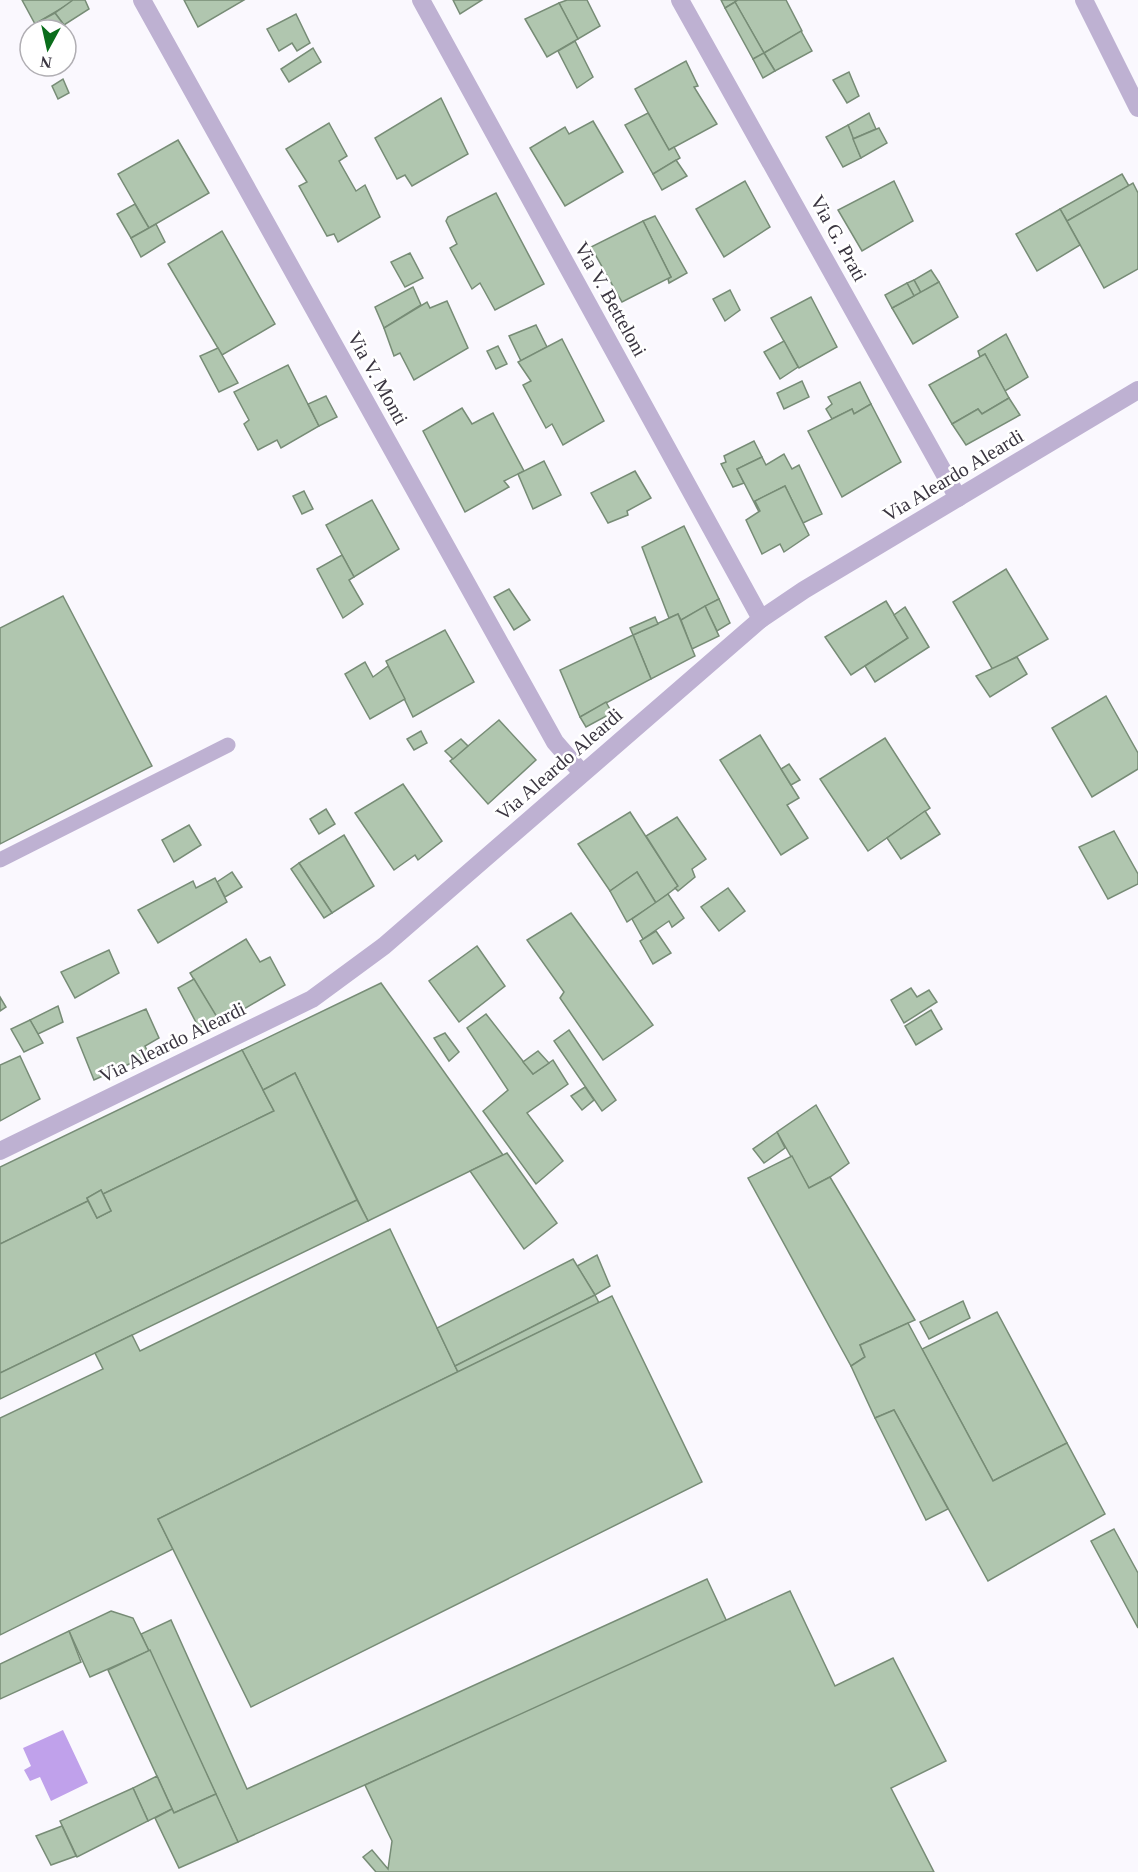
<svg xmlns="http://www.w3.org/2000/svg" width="1138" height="1872" font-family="Georgia,serif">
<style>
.water{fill:#c0a1eb}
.building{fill:#b0c6af;stroke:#778c76;stroke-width:1.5}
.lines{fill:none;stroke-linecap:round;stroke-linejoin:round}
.lane{stroke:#beb1d2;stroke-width:15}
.street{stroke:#beb1d2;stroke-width:18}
.labels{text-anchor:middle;stroke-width:5;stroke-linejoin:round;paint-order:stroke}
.street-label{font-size:20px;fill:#3a3540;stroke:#fff}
</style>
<rect width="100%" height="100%" fill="#faf8fe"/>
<!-- water -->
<path class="water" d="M63,1730l25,53 -37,18 -11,-24 -10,4 -6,-11 7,-4 -8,-18z"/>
<!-- building -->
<g class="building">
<path d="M22,0h51l1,1 -39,23z"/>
<path d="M73,0h12l4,9 -25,16 -9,-12z"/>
<path d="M184,0h60l-46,27z"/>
<path d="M453,0h29l-22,14z"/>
<path d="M567,0h20l13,26 -22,13 -19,-36z"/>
<path d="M721,0h17l-13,8z"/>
<path d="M738,0h48l16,31 -38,22 -29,-51z"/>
<path d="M735,2l29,51 -11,6 -28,-51z"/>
<path d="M559,3l19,36 -31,18 -22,-38z"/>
<path d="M55,13l12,16 -25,1 -4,-8z"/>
<path d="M296,14l14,29 -13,8 -5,-8 -13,8 -12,-22z"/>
<path d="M801,31l11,20 -37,20 -11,-18z"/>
<path d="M575,41l18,36 -16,11 -19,-37z"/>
<path d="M313,48l8,14 -32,20 -8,-13z"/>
<path d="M764,53l11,18 -12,7 -10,-19z"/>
<path d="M686,61l12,25 -4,1 23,37 -48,26 -34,-61z"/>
<path d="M849,72l10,24 -12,7 -14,-23z"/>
<path d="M63,79l6,14 -11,6 -6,-13z"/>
<path d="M441,98l27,56 -56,32 -7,-11 -8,4 -22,-41z"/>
<path d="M648,113l21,37 5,-3 6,11 -27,16 -28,-49z"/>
<path d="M869,113l7,16 -23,10 -5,-14z"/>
<path d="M593,121l30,51 -58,34 -35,-58 35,-21 4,7z"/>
<path d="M329,123l18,33 -8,5 17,30 9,-6 15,32 -42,25 -4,-8 -7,2 -28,-50 8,-4 -21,-33z"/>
<path d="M848,125l13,33 -18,9 -17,-30z"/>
<path d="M879,128l8,15 -26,15 -8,-19z"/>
<path d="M178,140l31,53 -60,35 -31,-54z"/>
<path d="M676,160l11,16 -25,14 -9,-16z"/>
<path d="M1122,174l7,12 -62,35 -7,-12z"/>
<path d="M745,181l25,46 -46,30 -28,-48z"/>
<path d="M894,181l19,40 -51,30 -24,-41z"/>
<path d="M1133,183l5,10v76l-34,19 -37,-67z"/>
<path d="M496,193l48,91 -49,26 -15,-27 -8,6 -22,-41 7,-4 -11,-23 2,-4z"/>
<path d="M135,204l14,24 -18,10 -14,-24z"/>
<path d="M1060,209l20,36 -43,26 -21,-37z"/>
<path d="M655,216l32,57 -18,10 -1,-4 3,-2 -28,-56z"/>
<path d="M643,221l28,56 -49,25 -31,-55z"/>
<path d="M156,224l9,18 -24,15 -10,-19z"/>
<path d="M222,231l53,93 -53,31 -54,-91z"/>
<path d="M410,253l13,25 -18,9 -14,-25z"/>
<path d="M931,270l8,12 -18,11 -7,-13z"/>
<path d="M914,280l7,13 -7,3 -7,-13z"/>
<path d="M939,282l19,35 -45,27 -21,-36z"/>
<path d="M907,283l7,13 -22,12 -7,-13z"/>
<path d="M413,287l8,18 -37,23 -9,-21z"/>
<path d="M730,290l10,20 -15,11 -12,-22z"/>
<path d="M811,297l26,50 -38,21 -28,-50z"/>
<path d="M447,301l21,47 -54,32 -14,-27 -6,3 -10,-28 43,-26 3,6z"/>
<path d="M536,325l11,22 -26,14 -12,-25z"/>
<path d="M1006,334l22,43 -23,14 -20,-37 -5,3 -2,-6z"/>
<path d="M562,339l42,82 -41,24 -11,-21 -6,4 -23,-43 8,-4 -13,-19z"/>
<path d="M784,341l14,26 -18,12 -16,-27z"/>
<path d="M498,346l9,18 -11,5 -9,-18z"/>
<path d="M218,348l20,35 -19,9 -19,-36z"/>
<path d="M985,354l24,44 -27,16 -4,-5 -26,15 -23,-39z"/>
<path d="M288,365l31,61 -38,22 -4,-8 -19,10 -14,-26 5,-4 -15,-28z"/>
<path d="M802,381l7,16 -25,12 -7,-16z"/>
<path d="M860,382l11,22 -17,10 -2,-5 -20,10 -6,-10 6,-5 -4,-7z"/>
<path d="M326,396l11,21 -18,9 -11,-22z"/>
<path d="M1009,398l11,17 -54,30 -14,-21 26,-15 4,5z"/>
<path d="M871,404l30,58 -59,35 -34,-66 44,-22 2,5z"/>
<path d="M462,408l10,16 21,-11 31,58 -20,10 5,6 -44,25 -42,-81z"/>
<path d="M754,441l8,16 -25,12 7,14 -11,4 -12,-23 5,-2 -2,-6z"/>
<path d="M784,454l8,15 7,-4 23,49 -19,9 -18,-37 -30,15 4,11 -22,-43 25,-12 4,8z"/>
<path d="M544,461l17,34 -28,14 -15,-35z"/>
<path d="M635,471l16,27 -24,13 1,4 -20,8 -17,-30z"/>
<path d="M785,486l24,49 -25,17 -4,-8 -18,10 -16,-34 14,-9 -5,-10z"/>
<path d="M304,491l9,18 -11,5 -9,-18z"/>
<path d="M372,500l27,49 -45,28 -28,-52z"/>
<path d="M684,526l35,73 -38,21 -3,-6 -9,4 -27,-71z"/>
<path d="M342,555l12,22 -5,3 14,24 -20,14 -26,-49z"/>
<path d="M1006,569l42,70 -55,31 -40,-68z"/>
<path d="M509,589l21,31 -16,10 -20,-33z"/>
<path d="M63,596l89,170 -152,78v-216z"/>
<path d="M719,599l11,24 -13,8 -12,-25z"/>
<path d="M886,601l22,37 -57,37 -26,-38z"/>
<path d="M705,606l14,30 -27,13 -11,-29z"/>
<path d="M905,607l24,40 -54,35 -10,-16 43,-28 -14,-23z"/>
<path d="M678,614l17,42 -44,23 -18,-44z"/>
<path d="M655,617l3,7 -25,11 -3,-7z"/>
<path d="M445,630l29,52 -61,35 -27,-56z"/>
<path d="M633,635l18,44 -71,38 -20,-47z"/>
<path d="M1017,657l10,17 -37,23 -14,-21z"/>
<path d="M365,662l8,15 15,-11 17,33 -35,20 -25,-45z"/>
<path d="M1106,696l32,57v16l-46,28 -40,-69z"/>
<path d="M606,702l6,11 -26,14 -6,-10z"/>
<path d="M499,720l37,40 -48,44 -38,-43z"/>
<path d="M421,731l6,12 -13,7 -7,-11z"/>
<path d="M760,735l39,63 -12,7 21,33 -27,17 -61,-95z"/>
<path d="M885,738l45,70 -62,43 -48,-72z"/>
<path d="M461,739l7,7 -15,13 -8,-8z"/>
<path d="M789,764l11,16 -9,5 -10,-16z"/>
<path d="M403,784l39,57 -24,19 -3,-5 -21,15 -39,-57z"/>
<path d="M326,809l9,15 -16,10 -9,-15z"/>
<path d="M925,811l15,23 -39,25 -14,-21z"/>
<path d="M630,812l48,74 -22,17 -19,-31 -27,19 -32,-47z"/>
<path d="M677,817l29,42 -14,10 3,8 -17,14 -3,-3 3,-2 -32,-50z"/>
<path d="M189,825l12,20 -27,17 -12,-22z"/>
<path d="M1114,831l24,43v10l-30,15 -29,-52z"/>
<path d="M344,835l30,51 -42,27 -33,-50z"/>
<path d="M299,863l33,50 -8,5 -33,-49z"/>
<path d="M232,872l10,15 -17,10 -8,-15z"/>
<path d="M637,872l19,31 -29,19 -17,-31z"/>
<path d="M215,878l12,24 -69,41 -20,-33 55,-29 3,7z"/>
<path d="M728,888l17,23 -26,20 -18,-24z"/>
<path d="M668,894l16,24 -12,9 -3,-6 -26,18 -11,-20z"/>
<path d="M571,913l82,112 -50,35 -43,-62 4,-6 -37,-52z"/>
<path d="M656,931l15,22 -18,11 -13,-23z"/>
<path d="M246,939l14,23 10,-5 15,28 -65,38 -30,-50z"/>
<path d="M477,946l28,40 -46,36 -30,-41z"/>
<path d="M109,950l10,23 -44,25 -14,-26z"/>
<path d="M194,979l23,38 -18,11 -21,-40z"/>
<path d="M381,983l122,172 -135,66 -73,-148 -32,17 -21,-40z"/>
<path d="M911,988l6,9 12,-7 8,12 -33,21 -13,-23z"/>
<path d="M0,997l6,10 -6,4z"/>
<path d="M58,1006l5,16 -25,12 -8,-14z"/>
<path d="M146,1009l13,29 -14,8 4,9 -55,25 -17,-42z"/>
<path d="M931,1010l11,19 -26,16 -11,-19z"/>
<path d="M486,1014l47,60 20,-14 15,24 -41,29 36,48 -27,23 -53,-73 25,-21 -41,-62z"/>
<path d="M30,1020l13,23 -19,9 -13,-23z"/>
<path d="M569,1030l47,70 -14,11 -48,-70z"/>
<path d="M445,1033l14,19 -10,9 -15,-23z"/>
<path d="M242,1050l32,61 -171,83 -2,-4 -14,8 1,3 -88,43v-77z"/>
<path d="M538,1051l11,12 -16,11 -10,-12z"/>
<path d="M20,1056l20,43 -40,22v-56z"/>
<path d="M295,1073l62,127 -357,173v-129l88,-43 9,17 14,-7 -8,-17 171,-83 -11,-21z"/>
<path d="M585,1087l9,13 -12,10 -11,-14z"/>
<path d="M816,1105l33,58 -19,14 -21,11 -32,-56z"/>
<path d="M777,1132l8,16 -21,15 -11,-14z"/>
<path d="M507,1153l50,70 -33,26 -54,-78z"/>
<path d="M792,1156l17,32 21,-11 85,143 -55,25 5,12 -14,9 -103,-188z"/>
<path d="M101,1190l10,21 -14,7 -10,-20z"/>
<path d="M357,1200l11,21 -368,178v-26z"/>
<path d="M390,1229l68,143 -300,147 15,30 -173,86v-217l103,-49 -8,-16 37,-18 8,16z"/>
<path d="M597,1255l13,31 -15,9 -18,-29z"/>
<path d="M573,1259l22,36 -140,71 -18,-38z"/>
<path d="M595,1295l4,8 -141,69 -3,-6z"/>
<path d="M612,1296l90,186 -451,225 -93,-188z"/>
<path d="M963,1301l7,17 -41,21 -9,-17z"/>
<path d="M997,1312l70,131 -74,38 -71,-132z"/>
<path d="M908,1323l85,158 74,-38 38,71 -117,67 -94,-171 -19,8 -24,-52 14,-9 -5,-12z"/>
<path d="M894,1410l54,99 -22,11 -51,-102z"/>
<path d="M1114,1529l24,44v55l-47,-87z"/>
<path d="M707,1579l20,43 -489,220 -97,-208 30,-14 76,169z"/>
<path d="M790,1591l45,95 58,-28 53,103 -55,27 43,84h-558l-13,-15 9,-7 16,19 4,-28 -27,-56z"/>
<path d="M111,1611l22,7 16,33 -59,26 -21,-46z"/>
<path d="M69,1631l12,31 -81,37v-35z"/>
<path d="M150,1650l66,144 -42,19 -66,-143z"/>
<path d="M157,1776l15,33 -24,12 -15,-33z"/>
<path d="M133,1788l15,33 -71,36 -17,-36z"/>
<path d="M216,1794l22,48 -59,26 -24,-50 17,-9 2,4z"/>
<path d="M62,1826l14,30 -25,9 -15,-29z"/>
</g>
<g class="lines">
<!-- lane -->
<path class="lane" d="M0,860l228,-115"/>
<!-- street -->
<g class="street">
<path d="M142,0l413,742 27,31"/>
<path d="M421,0l340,619"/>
<path d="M680,0l278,498"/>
<path d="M1084,0l54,108"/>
<path d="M0,1151l312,-152 72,-53 377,-327 43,-29 334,-200"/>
</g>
</g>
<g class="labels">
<!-- street labels -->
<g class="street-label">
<text transform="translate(839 238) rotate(61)" y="7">Via G. Prati</text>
<text transform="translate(611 299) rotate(61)" y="7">Via V. Betteloni</text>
<text transform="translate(378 378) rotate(61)" y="7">Via V. Monti</text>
<text transform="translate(953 475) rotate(-31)" y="7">Via Aleardo Aleardi</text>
<text transform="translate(559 764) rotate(-41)" y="7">Via Aleardo Aleardi</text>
<text transform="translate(172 1042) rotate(-26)" y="7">Via Aleardo Aleardi</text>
</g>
</g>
<!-- north arrow -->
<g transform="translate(48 48) rotate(188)"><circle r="28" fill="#ffffff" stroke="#b0aeb3" stroke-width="1.5"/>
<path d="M0-4.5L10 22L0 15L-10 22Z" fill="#0a6d1b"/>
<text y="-9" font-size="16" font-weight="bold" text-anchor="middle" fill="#3a3540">N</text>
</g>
</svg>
